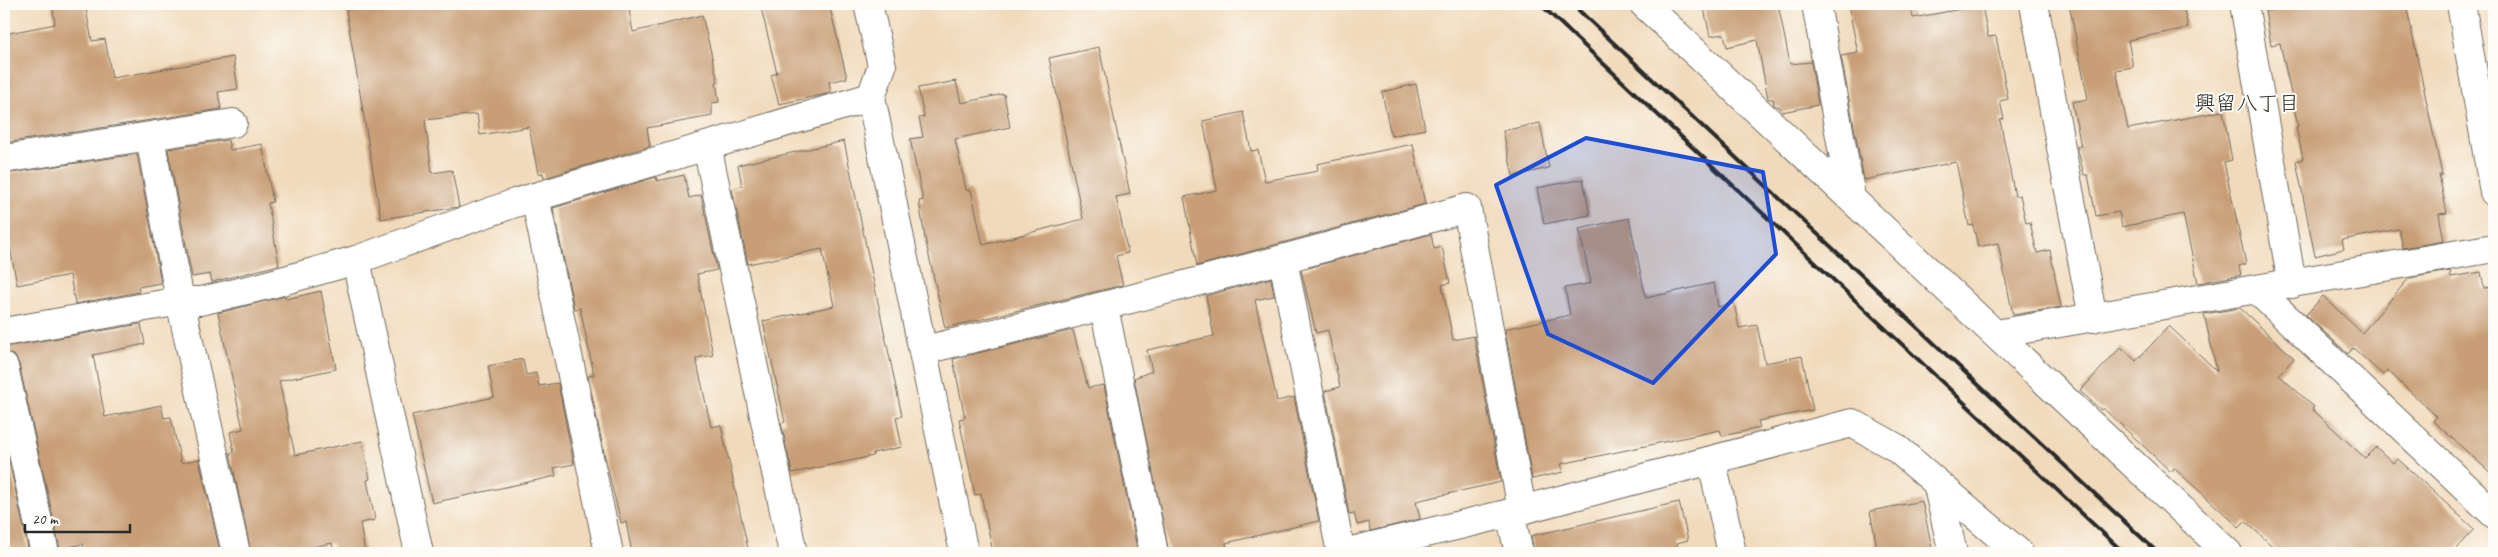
<svg xmlns="http://www.w3.org/2000/svg" width="2498" height="557" font-family="Caveat,'Klee One',sans-serif">
<style>
.building{fill:#c89e76}
.lines{fill:none;stroke-linecap:round;stroke-linejoin:round}
.minor-casing{stroke:#70685d;stroke-width:30}
.minor{stroke:#fff;stroke-width:28}
.rail{stroke:#2b2b2b;stroke-width:4}
.marked{fill:#1d4ed8;fill-opacity:0.2;stroke:#1d4ed8;stroke-width:4;stroke-linejoin:round}
.labels{text-anchor:middle;stroke-width:4;stroke-linejoin:round;paint-order:stroke}
.neighbourhood-label{font-size:21px;fill:#2b2b2b;stroke:#fdfcf7}
</style>
<rect width="100%" height="100%" fill="#fdfcf7"/>
<filter id="ink" filterUnits="userSpaceOnUse"><feTurbulence type="fractalNoise" baseFrequency=".02" numOctaves="2"/><feDisplacementMap in="SourceGraphic" scale="10" xChannelSelector="R" yChannelSelector="G"/><feConvolveMatrix kernelMatrix="1 2 1 2 8 2 1 2 1" color-interpolation-filters="sRGB"/></filter>
<filter id="wash" filterUnits="userSpaceOnUse"><feTurbulence type="fractalNoise" baseFrequency=".0096" numOctaves="4" result="noise"/><feDisplacementMap in="SourceGraphic" scale="20" xChannelSelector="R" yChannelSelector="G"/><feGaussianBlur stdDeviation="1.12" result="paint"/><feColorMatrix in="noise" values="0 0 0 0 0 0 0 0 0 0 0 0 0 0 0 0 0 1.4 0 .05"/><feComposite in="paint" operator="in"/></filter>
<g filter="url(#wash)">
<rect width="100%" height="100%" fill="#f1dabb"/>
<g id="blocks">
<!-- building -->
<g class="building">
<path d="M52,4h33l7,37 13,-2 7,39 121,-21 5,32 -20,3 3,17 -217,34v-109l51,-10z"/>
<path d="M385,4h243l5,28 69,-17 16,67h-2l3,20 -7,1v13l-65,12 3,18 -106,32 -1,-5 -5,1 -9,-47 -49,8 -3,-21 -52,6 7,53 20,-3 7,37 -78,12 -35,-209z"/>
<path d="M780,4h49l18,74 -18,4 2,11 -52,11 -8,-29 6,-2 -16,-65z"/>
<path d="M1703,4h75l12,60 21,-2 7,43 -36,7 -2,-5 -6,-2 -1,-6h-5l-11,-59 -30,7 -3,-13 -14,2z"/>
<path d="M1848,4h62l3,14 69,-13 6,32 8,-1 12,63 -8,2 4,18 -4,1 15,76 5,-1 6,28 4,-1 7,31 13,-3 11,57 -48,8 -15,-72 -20,4 -5,-22 -4,1 -13,-64 -92,18 -23,-124 17,-3z"/>
<path d="M2069,4h114l5,24 -60,12 5,27 -17,3 12,59 95,-18 9,49 -8,2 22,102 -7,2 2,9 -43,8 -15,-69 -61,13 -3,-15 -23,4 -8,-41h-4l-7,-29h4l-9,-44 16,-3z"/>
<path d="M2272,4h134l36,171h-3l8,38 -8,1 5,27 -41,7 -4,-19 -57,11 2,9 -29,7 -19,-95 7,-2 -7,-32 2,-1 -18,-83 -9,2 -6,-34 8,-1z"/>
<path d="M1099,47l31,147 -14,3 12,56 -12,3 7,29 -178,43 -20,-90 -6,-37 4,-1 -13,-61 13,-2 -4,-19 5,-1 -6,-29 38,-7 5,22 43,-9 6,33 -55,12 11,51h5l12,55 100,-26 -34,-161z"/>
<path d="M1416,84l9,45 -34,7 -9,-44z"/>
<path d="M1243,112l8,39 7,-1 7,31 53,-10 -1,-7 96,-20 12,60 -228,62 -13,-69 33,-7 -14,-69z"/>
<path d="M1540,123l9,45 -36,8 -10,-45z"/>
<path d="M228,140l2,10 32,-6 11,58 -5,1 11,62 -67,17 -2,-8 -18,3 -24,-128z"/>
<path d="M844,141l58,275 -6,1 6,30 -29,6v3l-81,17 -11,-50 4,-1 -22,-101 71,-15 -12,-57 -74,15 -16,-75 10,-3 -4,-21z"/>
<path d="M137,154l24,129 -23,4 1,5 -64,12 -5,-29 -53,10 -13,-70v-41z"/>
<path d="M684,175l5,23 12,-3 16,75 -20,4 16,81 -17,3 15,69 10,-2 28,128h-117l-6,-31 -5,1 -16,-66 -17,-81 6,-1 -14,-67 -6,1 -21,-101 103,-31 1,4z"/>
<path d="M1583,179l7,36 -46,9 -7,-36z"/>
<path d="M1629,218l17,80 68,-15 4,24 16,-4 5,25 18,-3 8,38 37,-7 11,54 -55,11 2,7 -38,8 -2,-6 -159,34 2,8 -31,7 -27,-150 65,-14 -5,-27 26,-5 -12,-54z"/>
<path d="M1431,234l3,15 8,-2 8,36 -8,2 11,55 21,-4 27,146 -85,19 4,18 -50,12 -1,-9 -12,3 -3,-12 -5,1 -24,-123 15,-4 -12,-57 -12,3 -15,-63z"/>
<path d="M2450,271l1,6 30,-5 3,16 10,-1v189l-61,-55 4,-4 -50,-47 -4,5 -30,-27 -5,6 -42,-39 17,-19 39,37 47,-55z"/>
<path d="M1271,278l3,18 -19,4 22,101 17,-4 25,124 -93,22 2,10h-59l-35,-175 18,-7 -5,-21 67,-14 -8,-40z"/>
<path d="M321,291l15,78 -57,12 16,74 67,-14 8,38 -3,1 8,40 -15,3 5,30h-31l-2,-10 -47,10h-34l-21,-100 4,-1 -4,-20 13,-3 -25,-116 67,-17 1,3z"/>
<path d="M2240,308l54,50 -15,17 35,32 -2,2 53,49 11,-11 17,16 5,-4 76,70 -22,24h-172l-35,-32 -6,6 -65,-59 -3,4 -68,-64 -2,2 -21,-19 41,-44 15,14 33,-35 48,45 -13,-57z"/>
<path d="M141,324l4,20 -52,11 12,62 56,-12 3,13 7,-1 10,46 18,-4 21,94h-135l-2,-9 -23,5 -41,-185 -4,-8 -11,-4v-5z"/>
<path d="M1073,330l15,58 16,-3 34,168h-145l-12,-59 -6,1 -16,-76 6,-1 -12,-59z"/>
<path d="M523,359l3,16 10,-2 3,13 19,-3 16,81 -20,4 2,8 -124,27 -20,-88 82,-18 -6,-31z"/>
<path d="M4,438l25,115h-25z"/>
<path d="M1922,501l11,52h-55l-8,-42z"/>
<path d="M1679,502l9,38 -11,3 2,10h-145l-3,-17z"/>
</g>
</g>
</g>
<g filter="url(#ink)">
<use href="#blocks" fill-opacity="0" stroke="#70685d" stroke-width="1"/>
<g class="lines">
<defs>
<g id="minor">
<path d="M868,4l14,62 -11,31 93,456"/>
<path d="M1644,4l584,549"/>
<path d="M1816,4l35,193"/>
<path d="M2034,4l59,314"/>
<path d="M2244,4l48,280"/>
<path d="M2461,4l33,188"/>
<path d="M150,137l30,164 56,252"/>
<path d="M707,146l86,407"/>
<path d="M4,159l229,-36"/>
<path d="M535,197l74,356"/>
<path d="M356,260l63,293"/>
<path d="M1283,260l58,293"/>
<path d="M2257,290l237,224"/>
<path d="M1104,307l50,246"/>
<path d="M4,332l176,-31h21l63,-15 92,-26 159,-57 356,-106"/>
<path d="M1996,334l498,-86"/>
<path d="M924,350c182,-43 363,-91 543,-142l55,302"/>
<path d="M4,367l41,186"/>
<path d="M1712,462l20,91"/>
<path d="M1937,483l16,70"/>
<path d="M1510,513l9,40"/>
<path d="M1343,553l167,-40 342,-90 43,24 124,106"/>
</g>
</defs>
<!-- minor casing -->
<use href="#minor" class="minor-casing"/>
<!-- minor -->
<use href="#minor" class="minor"/>
<!-- rail -->
<g class="rail">
<path d="M1540,4l584,549"/>
<path d="M1572,4l586,549"/>
</g>
</g>
</g>
<!-- marked area -->
<path class="marked" d="M1586,138l177,34 13,82 -123,129 -105,-49 -52,-149z"/>
<g class="labels">
<!-- neighbourhood labels -->
<g class="neighbourhood-label">
<text x="2247" y="110">興留八丁目</text>
</g>
</g>
<!-- margin -->
<rect width="2498" height="557" fill="none" stroke="#fdfcf7" stroke-width="20"/>
<!-- scale -->
<path d="M25 524v8h105v-8" fill="none" stroke="#2b2b2b" stroke-width="2.5"/>
<text x="32" y="524" font-size="15" fill="#2b2b2b" stroke="#fdfcf7" stroke-width="4" paint-order="stroke">20 m</text>
</svg>
